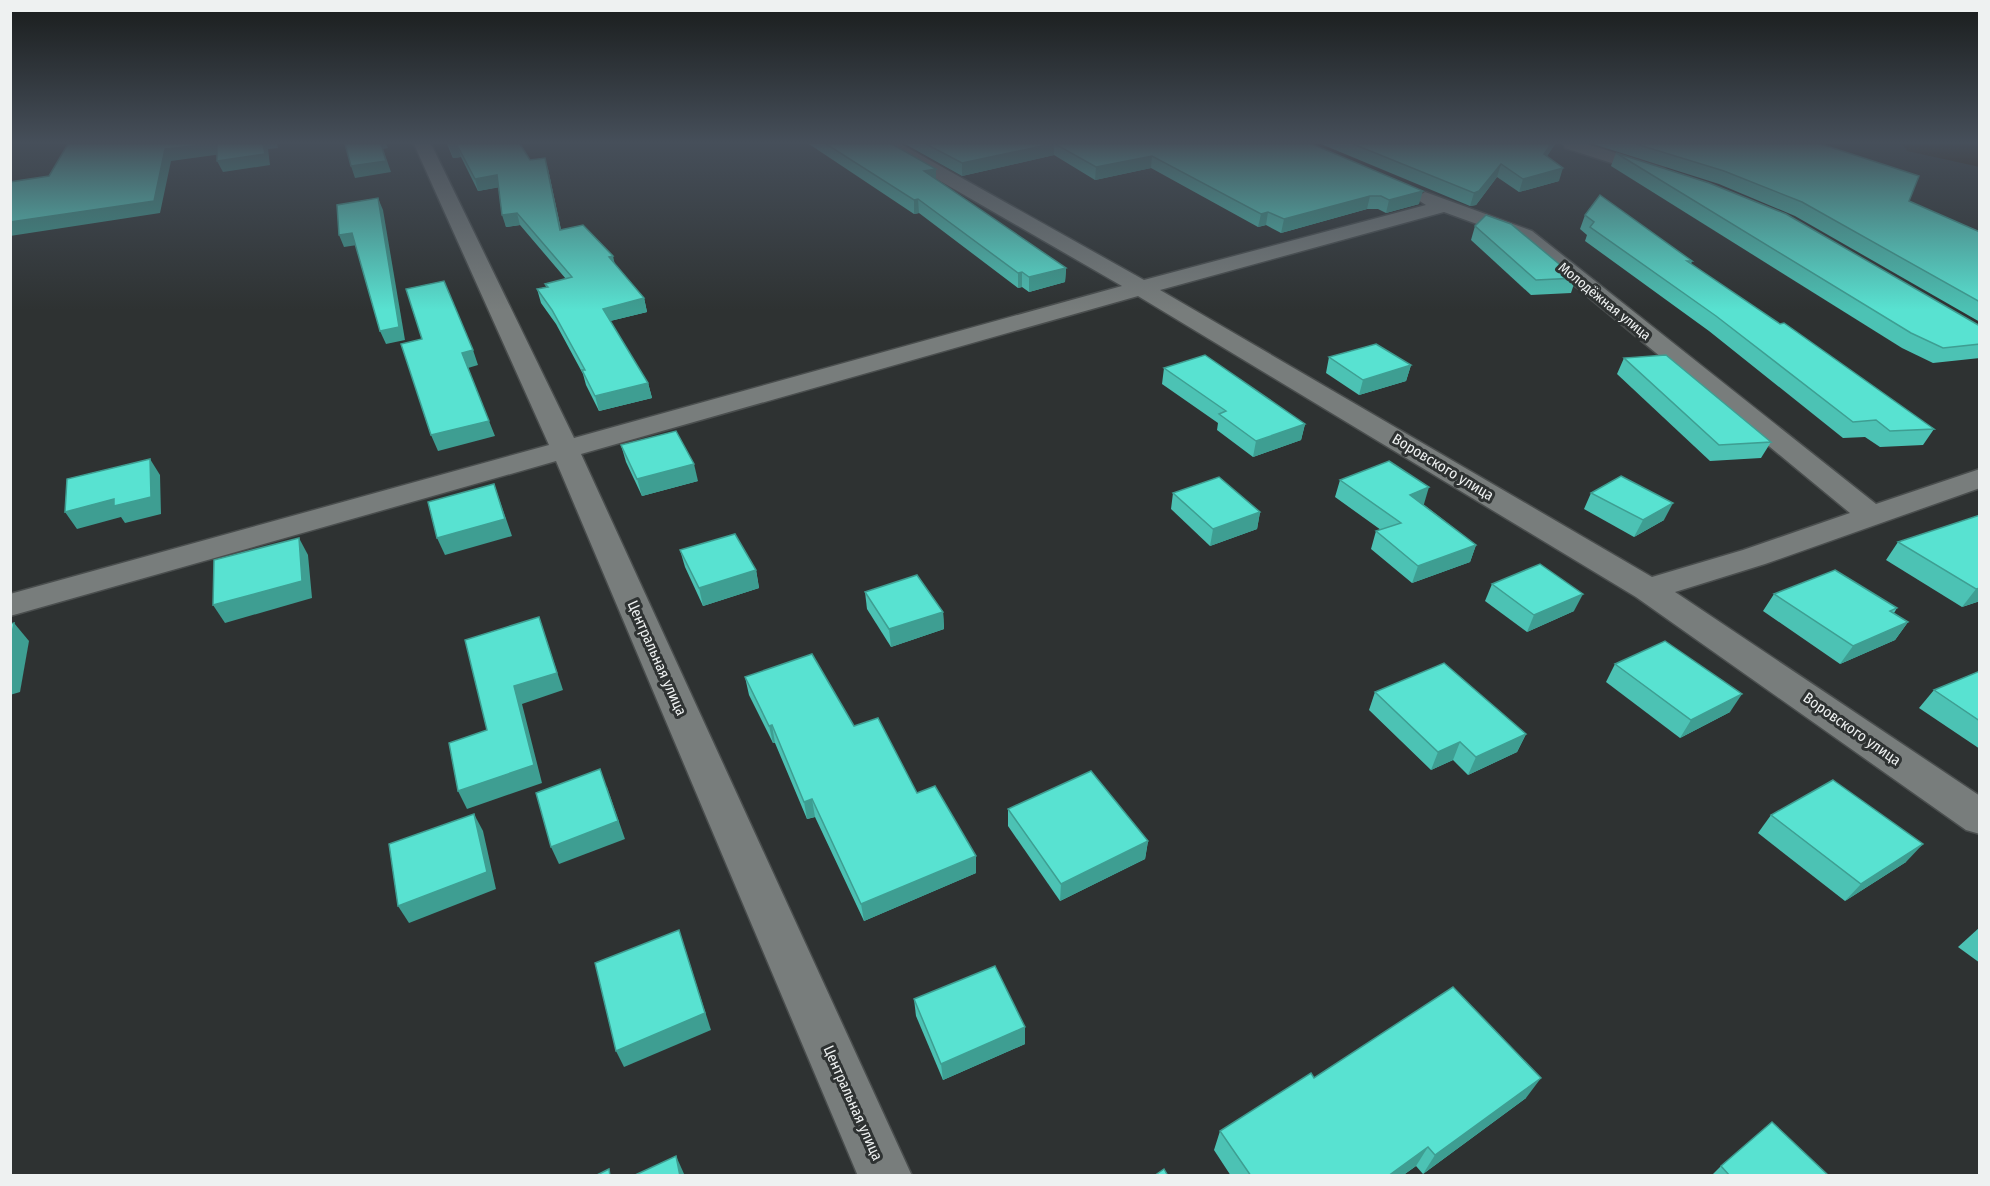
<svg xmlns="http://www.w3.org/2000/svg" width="1990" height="1186" font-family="'Fira Sans Condensed',sans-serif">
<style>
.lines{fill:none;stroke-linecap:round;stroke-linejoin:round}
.river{fill:#2e1704;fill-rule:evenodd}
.minor-casing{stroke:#4a4e4e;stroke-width:3}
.minor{fill:#787d7c;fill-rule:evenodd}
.wall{fill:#4cc2b4}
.shaded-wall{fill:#3e9e92}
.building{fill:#58e2d1;stroke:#3e9e92;stroke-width:1.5}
.labels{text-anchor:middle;stroke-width:6;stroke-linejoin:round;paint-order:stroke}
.far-street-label{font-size:14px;fill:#eef1f1;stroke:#2e3232}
.street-label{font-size:15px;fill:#eef1f1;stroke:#2e3232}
</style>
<rect width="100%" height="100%" fill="#2e3232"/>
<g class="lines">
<!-- river -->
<path class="river" d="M1902,144h64l14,2v21l-73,-16z"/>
<defs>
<g id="minor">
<path d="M414,144h17l143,294 548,-152 -239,-138 -2,-4h20l243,136 282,-75 -11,-7 10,-6 107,39 344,273 104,-35v19l-215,76 -90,28 305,204v38l-14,-4 -330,-233 -498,-301 -557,158 331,722h-54l-302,-715 -546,155v-22l539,-149zM1444,212l74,27 332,274 -107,37 -91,27 -492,-287z"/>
<path d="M1563,144h24l77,24 3,4 -3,4h-12l-87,-28z"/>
</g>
</defs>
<!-- minor casing -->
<use href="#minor" class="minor-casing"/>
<!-- minor -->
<use href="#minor" class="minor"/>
</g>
<!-- wall -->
<g class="wall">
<path d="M447,144h73l10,16 18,9 13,61 54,34 29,34 3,14 -37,9 38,62 4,15 -53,13 -13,-26 -3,-11 -27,-50 -15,-21 -4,-14 9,-2 -1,-3 21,-5 -46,-54 -14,2 -7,-40 -21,4 -17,-34 -8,1z"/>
<path d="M809,144h83l44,25v10l130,89 -1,14 -36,10 -7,-5 -4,1 -99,-75 -5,1z"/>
<path d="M905,144h407l107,60 -33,9 -8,-4h-11l-86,24 -15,-8 -8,2 -107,-59 -56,12 -41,-25 -92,21z"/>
<path d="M1321,144h234l-8,12 12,25 -40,11 -22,-15 -21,28 -6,1z"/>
<path d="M1593,144h228l88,57 71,31v90l-185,-106 -76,-32z"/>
<path d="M1616,153l364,173v32l-47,5 -31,-15 -291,-182z"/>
<path d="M1585,215l107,46 -1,3 243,165 -11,16 -43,2 -15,-10 -22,1 -134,-107 -124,-90 2,-6 -7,-6z"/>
<path d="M1475,226l101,52 -5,15 -40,2 -60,-55z"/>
<path d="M1329,357l82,8 -5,16 -47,14 -33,-22z"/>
<path d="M1624,358l147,84 -10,16 -51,3 -93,-87z"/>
<path d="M1164,368l141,56 -4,16 -48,17 -36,-27 1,-7 -56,-39z"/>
<path d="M621,445l77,36 -56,15 -16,-34z"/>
<path d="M1340,480l84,24h-1l53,41 -6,17 -58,21 -41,-34 5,-18 5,-1 -46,-33z"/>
<path d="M1173,493l87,19 -3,17 -47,17 -39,-37z"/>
<path d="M1591,493l73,27 -30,17 -50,-28z"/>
<path d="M1980,515v86l-18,6 -76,-47 12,-18z"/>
<path d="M680,550l76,20 3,18 -56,18 -18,-39z"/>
<path d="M1492,584l82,27 -47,21 -42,-31z"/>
<path d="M865,592l78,20 1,17 -53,18 -24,-38z"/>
<path d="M1774,594l123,14 -3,5 14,9 -13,18 -55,24 -77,-53z"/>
<path d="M1615,664l115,48 -50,26 -74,-56z"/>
<path d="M1980,671v78l-61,-41 15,-18z"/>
<path d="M745,677l109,49 122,130v17l-112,48 -49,-104 -8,2 -32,-76h-2l-24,-48z"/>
<path d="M1375,692l151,42 -9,18 -49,23 -15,-15 -22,10 -62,-60z"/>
<path d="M1008,809l140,32 -3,18 -85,42 -52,-75z"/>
<path d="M1771,815l135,47 -61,39 -87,-68z"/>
<path d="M1980,927v36l-22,-16z"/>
<path d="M914,999l111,28v17l-82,36 -27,-64z"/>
<path d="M1314,1078l212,20 -103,76 -7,-8 -14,10h-171l-17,-26 6,-19z"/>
<path d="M1721,1166l108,10h-118z"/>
</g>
<!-- shaded-wall -->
<g class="shaded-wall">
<path d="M211,144h6l5,10 -51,7 -11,52 -150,23v-14l155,-73z"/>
<path d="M263,144h14l1,4 -10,1 2,16 -47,7 -6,-11z"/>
<path d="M381,144h5l2,4 -5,1 8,23 -36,6 -4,-12z"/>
<path d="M1051,144h3v11l-92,21v-13z"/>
<path d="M1551,144h4l-15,23 4,-13z"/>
<path d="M457,145l4,12 -8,1 -4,-12z"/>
<path d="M1152,156l-1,12 -56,12 1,-13z"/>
<path d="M545,158l3,11 16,74 -4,-13z"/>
<path d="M1501,164l-4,13 -21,28 -6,1 4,-13z"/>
<path d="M1563,168l-4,13 -40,11 4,-13z"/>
<path d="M936,169v12l-12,-10z"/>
<path d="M497,175l4,12 -23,4 -3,-12z"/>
<path d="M1423,191l-4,13 -33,9 3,-13z"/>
<path d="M1370,196l-3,13 -86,24 3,-14z"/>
<path d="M378,198l5,12 22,130 -19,4 -6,-13z"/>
<path d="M918,199l1,14 -5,1v-14z"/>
<path d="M1268,212l-2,13 -8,2 3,-13z"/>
<path d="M517,213l3,12 -14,2 -4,-12z"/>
<path d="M352,233l5,12 -13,2 -5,-12z"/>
<path d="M613,256l3,13 -7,-12z"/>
<path d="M1066,268l-1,14 -36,10v-15z"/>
<path d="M1022,272v15l-4,1v-15z"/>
<path d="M644,298l3,14 -41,10 -3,-13z"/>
<path d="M473,350l5,15 -10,3 -6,-15z"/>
<path d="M1411,365l-5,16 -47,14 4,-15z"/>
<path d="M648,383l4,15 -53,13 -4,-15z"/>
<path d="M489,421l6,15 -57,15 -7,-16z"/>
<path d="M1305,424l-4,16 -48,17 3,-16z"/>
<path d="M150,459l10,16 1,39 -36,9 -4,-6 -44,12 -12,-17 49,-13z"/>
<path d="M694,464l4,17 -56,15 -5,-17z"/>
<path d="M494,484l18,52 -67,19 -8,-17z"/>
<path d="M1429,487l-5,17 -19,8 5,-17z"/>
<path d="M1673,503l-9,17 -30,17 9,-17z"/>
<path d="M1260,512l-3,17 -47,17 3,-17z"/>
<path d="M299,538l9,17 4,43 -87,25 -12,-18z"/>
<path d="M1476,545l-6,17 -58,21 6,-17z"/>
<path d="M756,570l3,18 -56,18 -4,-18z"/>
<path d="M1980,588v13l-18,6 14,-18z"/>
<path d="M1583,594l-9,17 -47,21 7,-17z"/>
<path d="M943,612l1,17 -53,18 -2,-18z"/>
<path d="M539,617l24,73 -41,14 20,79 -75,26 -9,-18 56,-105z"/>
<path d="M1908,622l-13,18 -55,24 13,-18z"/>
<path d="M14,623l15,18 -9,51 -10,3v-51z"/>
<path d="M1742,694l-12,18 -50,26 11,-18z"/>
<path d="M772,725l3,18h-2l-4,-17z"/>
<path d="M1526,734l-9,18 -49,23 8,-18z"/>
<path d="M1460,742l-7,18 -22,10 7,-18z"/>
<path d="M607,787l18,52 -66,25 -8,-17z"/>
<path d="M812,799l3,18 -8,2 -3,-17z"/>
<path d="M474,814l9,17 13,58 -87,34 -11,-17z"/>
<path d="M1148,841l-3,18 -85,42 1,-17z"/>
<path d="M1923,844l-17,18 -61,39 16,-17z"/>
<path d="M976,856v17l-112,48 -3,-17z"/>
<path d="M679,930l32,100 -87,37 -8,-16z"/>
<path d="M1025,1027v17l-82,36 -2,-16z"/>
<path d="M1541,1078l-15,20 -103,76 12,-19z"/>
<path d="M1428,1147l-12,19 -14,10h-14z"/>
<path d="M676,1156l9,20h-5z"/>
</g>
<!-- building -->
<g class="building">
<path d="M68,144h143l-46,5 -11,52 -144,21v-40l39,-6z"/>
<path d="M217,144h46l2,10 -48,7z"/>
<path d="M345,144h36l5,17 -35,5z"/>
<path d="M448,144h72l10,16 15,-2 15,72 23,-5 30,31 -4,1 35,41 -41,11 45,74 -53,13 -13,-26h3l-33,-60 -15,-21 11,-2 -3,-3 27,-7 -55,-64 -15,2 -5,-40 -22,4 -18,-34 -8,1z"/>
<path d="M826,144h66l44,25 -12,2 142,97 -37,9 -7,-5 -4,1 -100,-74 -4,1z"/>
<path d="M926,144h125l-89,19z"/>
<path d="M1055,144h257l111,47 -34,9 -8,-4h-11l-86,23 -16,-7 -7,2 -109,-58 -56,11z"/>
<path d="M1353,144h198l-7,10 19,14 -40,11 -22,-15 -22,27 -5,2z"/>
<path d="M1636,144h185l98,32 -10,25 71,31v70l-178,-100 -78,-31z"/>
<path d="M1616,153l93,30 77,31 194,112v18l-37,4 -32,-15z"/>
<path d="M1600,195l92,66h-5l93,63 4,-1 150,106 -44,2 -14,-11 -23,2 -137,-106 -126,-89 4,-5 -9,-7z"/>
<path d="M378,198l21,129 -19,4 -28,-98 -13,2 -2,-30z"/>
<path d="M1486,215l25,9 65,54 -40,2 -61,-54z"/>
<path d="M444,281l29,69 -11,3 27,68 -58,14 -30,-91 21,-5 -16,-50z"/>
<path d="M1376,344l35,21 -48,15 -34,-23z"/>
<path d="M1205,355l100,69 -49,17 -37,-27 7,-3 -62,-43z"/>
<path d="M1666,355l105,87 -52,3 -95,-87z"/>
<path d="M676,431l18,33 -57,15 -16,-34z"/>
<path d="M150,459l1,38 -37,9v-7l-49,13 2,-33z"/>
<path d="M1389,461l40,26 -19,8 66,50 -58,21 -42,-35 25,-8 -61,-43z"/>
<path d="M1621,476l52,27 -30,17 -52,-27z"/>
<path d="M1219,477l41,35 -47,17 -40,-36z"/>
<path d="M494,484l11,35 -68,19 -9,-36z"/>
<path d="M1980,515v73l-4,1 -78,-47z"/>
<path d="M735,534l21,36 -57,18 -19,-38z"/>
<path d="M299,538l3,43 -89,24 1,-45z"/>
<path d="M1540,564l43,30 -49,21 -42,-31z"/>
<path d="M1835,570l62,38 -7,3 18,11 -55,24 -79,-52z"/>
<path d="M917,575l26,37 -54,17 -24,-37z"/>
<path d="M539,617l18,56 -43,13 20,79 -76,26 -9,-48 38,-13 -22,-90z"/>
<path d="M14,623l-4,21v-20z"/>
<path d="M1665,641l77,53 -51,26 -76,-56z"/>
<path d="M812,654l42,72 24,-8 39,75 18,-7 41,70 -115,48 -49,-105 -8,3 -32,-77 -3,1 -24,-49z"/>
<path d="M1444,663l82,71 -50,23 -16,-15 -22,10 -63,-60z"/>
<path d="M1980,671v50l-46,-31z"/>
<path d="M600,769l18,52 -67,26 -15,-54z"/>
<path d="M1091,771l57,70 -87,43 -53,-75z"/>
<path d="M1833,780l90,64 -62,40 -90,-69z"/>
<path d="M474,814l13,58 -89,34 -9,-62z"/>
<path d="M679,930l26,83 -89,38 -21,-88z"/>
<path d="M995,966l30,61 -84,37 -27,-65z"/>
<path d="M1453,987l88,91 -106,77 -7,-8 -40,29h-137l-31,-45 91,-58 3,5z"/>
<path d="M1772,1122l57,54h-99l-9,-10z"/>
<path d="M676,1156l4,20h-47z"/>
<path d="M609,1169l1,7h-15z"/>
<path d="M1164,1169l4,7h-14z"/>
</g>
<!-- sky -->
<linearGradient id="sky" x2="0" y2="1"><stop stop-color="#191c1c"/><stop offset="0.46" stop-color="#464f5a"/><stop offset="1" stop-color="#464f5a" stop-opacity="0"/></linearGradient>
<rect width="1990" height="310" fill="url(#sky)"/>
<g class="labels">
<!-- far-street labels -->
<g class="far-street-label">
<text transform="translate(1605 301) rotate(39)" y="5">Молодёжная улица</text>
</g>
<!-- street labels -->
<g class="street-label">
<text transform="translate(1443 467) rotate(31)" y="5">Воровского улица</text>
<text transform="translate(657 658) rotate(66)" y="5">Центральная улица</text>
<text transform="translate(1852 729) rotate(35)" y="5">Воровского улица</text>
<text transform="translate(853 1103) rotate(66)" y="5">Центральная улица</text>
</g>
</g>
<!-- border -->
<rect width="1990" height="1186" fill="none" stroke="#eef1f1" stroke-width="24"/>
</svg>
